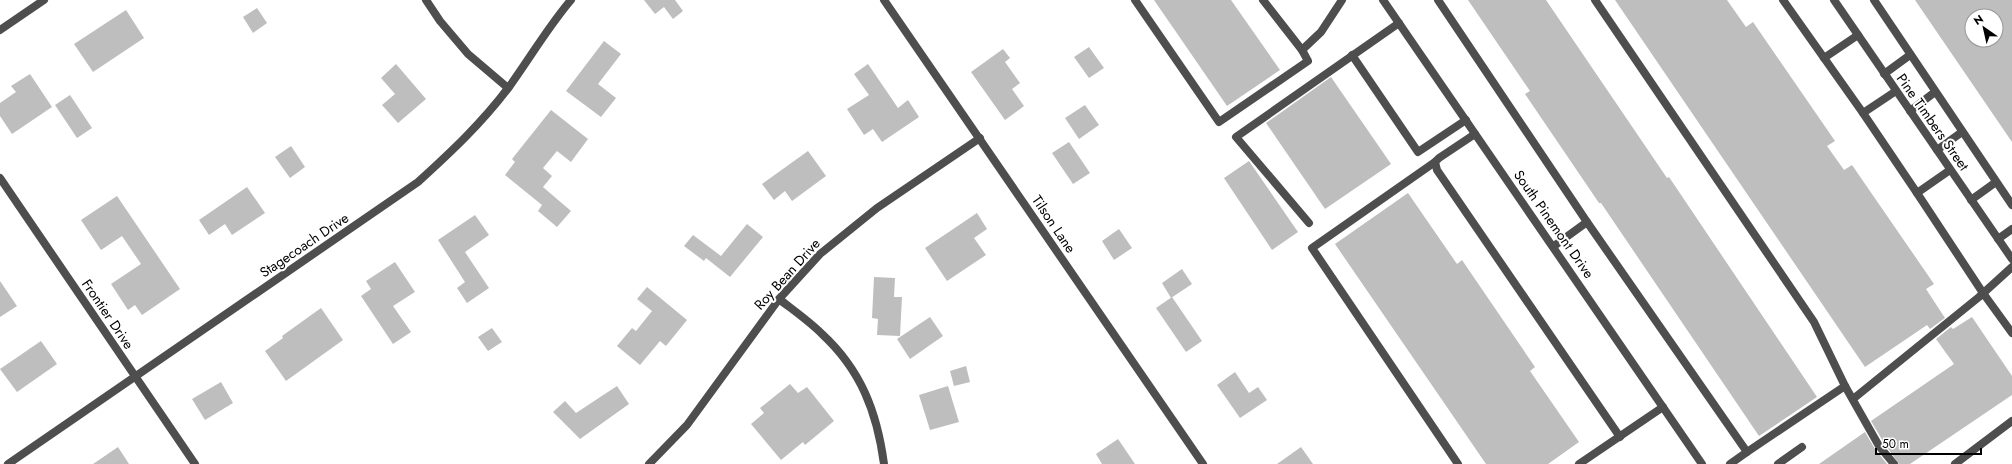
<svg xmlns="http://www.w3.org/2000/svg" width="2012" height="464" font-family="Jost,sans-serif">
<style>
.building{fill:#bebebe;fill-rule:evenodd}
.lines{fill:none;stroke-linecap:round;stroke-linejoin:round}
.service{stroke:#4e4e4e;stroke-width:8}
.minor{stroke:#4e4e4e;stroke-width:8}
.tertiary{stroke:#4e4e4e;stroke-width:8}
.labels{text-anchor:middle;stroke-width:4;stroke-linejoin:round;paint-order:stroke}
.street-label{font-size:14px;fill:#000;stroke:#fff}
</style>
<rect width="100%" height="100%" fill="#fff"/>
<!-- building -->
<g class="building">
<path d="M644,0h31l8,11 -10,8 -9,-12 -9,7z"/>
<path d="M1154,0h77l49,70 -53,36z"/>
<path d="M1468,0h78l121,178 2,-1 148,220 -58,39 -158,-233h-2l-74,-109 5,-3z"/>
<path d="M1615,0h112l19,27 7,-5 82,119 -8,5 17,24 8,-5 82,119 -8,5 19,29 -15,11 -3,-4 -62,42z"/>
<path d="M1915,0h97v142zM1972,16h24v24h-24z"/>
<path d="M257,8l10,15 -14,10 -10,-16z"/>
<path d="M126,10l18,28 -51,34 -19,-28z"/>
<path d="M604,41l17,13 -23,30 18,14 -15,19 -35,-26z"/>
<path d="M1089,47l15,21 -15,10 -15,-21z"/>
<path d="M1003,49l7,9 -5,4 15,21 -8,6 12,17 -19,14 -34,-48z"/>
<path d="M396,64l30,35 -28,24 -16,-18 13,-11 -14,-16z"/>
<path d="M868,64l30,44 10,-8 11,17 -37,25 -9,-13 -9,6 -17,-26 22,-14 -15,-21z"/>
<path d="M30,74l22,33 -40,27 -12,-18v-13l16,-11 -5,-6z"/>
<path d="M1331,77l60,87 -66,45 -59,-86z"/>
<path d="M70,95l22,33 -15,10 -22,-33z"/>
<path d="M1085,105l14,20 -20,14 -14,-21z"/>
<path d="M551,110l37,29 -17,23 -14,-11 -14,17 9,8 -9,11 28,24 -14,16 -19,-16 4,-6 -37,-30 10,-13 -3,-3z"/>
<path d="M1069,142l21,31 -17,11 -21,-31z"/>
<path d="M291,146l14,21 -15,11 -15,-21z"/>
<path d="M808,151l18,25 -34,25 -7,-10 -11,9 -12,-16z"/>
<path d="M1249,161l49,71 -26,18 -48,-72z"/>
<path d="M247,187l18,26 -33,22 -7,-11 -16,11 -10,-15z"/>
<path d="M1408,193l49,71 5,-4 73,107 -5,4 49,71 -31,22h-62l-151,-220z"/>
<path d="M117,196l63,93 -38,26 -7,-10 -7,5 -17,-26 30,-20 -19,-28 -21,14 -20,-30z"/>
<path d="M977,213l10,16 -13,9 12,17 -39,26 -22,-33z"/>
<path d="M475,215l14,20 -24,17 24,36 -22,15 -10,-15 8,-6 -27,-42z"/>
<path d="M747,224l16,13 -33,40 -24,-19 -2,3 -20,-15 9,-11 28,21z"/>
<path d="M1119,229l13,19 -18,12 -12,-19z"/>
<path d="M395,262l20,30 -22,14 18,26 -18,12 -32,-48 10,-7 -5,-8z"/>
<path d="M1182,269l10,15 -21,14 -9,-15z"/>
<path d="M874,277l21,1 -1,19h8l-2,39 -23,-1 1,-16 -6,-1z"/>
<path d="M0,281l17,25 -17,11z"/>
<path d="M647,287l40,33 -21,26 -6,-5 -20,24 -23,-19 15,-18 4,3 16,-20 -15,-12z"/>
<path d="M1172,297l30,44 -16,11 -30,-44z"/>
<path d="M321,308l22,32 -57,41 -21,-30 18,-13 -1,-2z"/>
<path d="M930,317l13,19 -33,23 -13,-20z"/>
<path d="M1972,317l40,59v19l-102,69h-11l-15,-21 -13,-22 83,-57 -18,-25 15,-12 2,2z"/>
<path d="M492,328l10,14 -14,9 -10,-14z"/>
<path d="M41,341l16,23 -40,28 -17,-23z"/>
<path d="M966,366l4,16 -16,4 -4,-15z"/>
<path d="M1235,372l14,21 9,-6 9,13 -27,18 -23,-33z"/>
<path d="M221,382l12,21 -28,17 -13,-21z"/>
<path d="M790,384l8,9 9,-6 27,34 -29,24 -2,-3 -22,18 -30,-36 13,-11 -4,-5z"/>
<path d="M617,386l12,18 -49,35 -27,-27 12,-11 11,12z"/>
<path d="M948,386l11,36 -29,8 -11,-35z"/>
<path d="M1865,432l10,17 12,15h-68z"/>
<path d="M1118,439l17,25h-33l-6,-10z"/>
<path d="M118,447l11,17h-36z"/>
<path d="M1301,447l12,17h-36z"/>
</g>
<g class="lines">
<!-- service -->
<g class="service">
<path d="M1135,0l84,122 89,-61 -6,-11 -39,-50"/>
<path d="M1438,0l149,222 160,230 -17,12"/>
<path d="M1595,0l219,322 31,64 34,60 15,18"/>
<path d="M1783,0l80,113"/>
<path d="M1874,0l138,205"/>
<path d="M1302,50l19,-18 21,-32"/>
<path d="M1352,55l66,97 48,-32"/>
<path d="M1824,58l34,-23"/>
<path d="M1884,74l26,-19"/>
<path d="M1896,91l-33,22 54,80"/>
<path d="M1910,111l25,-19"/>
<path d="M1475,134l-36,24 -4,4 2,8 183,267"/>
<path d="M1937,150l25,-18"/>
<path d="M1435,162l-123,86 146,216"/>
<path d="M1950,170l-33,23 66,100 29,40"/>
<path d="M1971,200l25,-18"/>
<path d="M1309,223l-73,-86 163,-114"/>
<path d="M1998,239l14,-10"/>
<path d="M1554,246l33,-24"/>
<path d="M1853,399l126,-102 33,-30"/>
<path d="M1747,452l98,-66"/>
<path d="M1579,464l84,-57"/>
<path d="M1778,464l24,-17"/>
<path d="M1955,464l57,-43"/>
</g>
<!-- minor -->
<g class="minor">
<path d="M426,0l14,21 28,33 40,34"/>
<path d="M884,0l319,464"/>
<path d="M1834,0l178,259"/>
<path d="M0,30l44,-30"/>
<path d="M0,178l195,286"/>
<path d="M779,299c14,11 30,22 43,35 39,36 55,78 62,130"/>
<path d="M8,464l410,-282c33,-30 64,-59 91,-95 21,-29 39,-60 62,-87"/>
<path d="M649,464l38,-39 92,-126 41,-45 57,-46 103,-70"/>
</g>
<!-- tertiary -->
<path class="tertiary" d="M1383,0l319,464"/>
</g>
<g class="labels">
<!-- street labels -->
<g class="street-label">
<text transform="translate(1933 122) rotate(55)" y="5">Pine Timbers Street</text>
<text transform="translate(1054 224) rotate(56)" y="5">Tilson Lane</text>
<text transform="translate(1554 224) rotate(55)" y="5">South Pinemont Drive</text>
<text transform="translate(304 245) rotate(-34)" y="5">Stagecoach Drive</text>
<text transform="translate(787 274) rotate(-48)" y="5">Roy Bean Drive</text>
<text transform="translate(108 314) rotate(56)" y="5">Frontier Drive</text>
</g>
</g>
<!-- north arrow -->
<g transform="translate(1984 28) rotate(326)"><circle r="19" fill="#ffffff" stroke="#999999"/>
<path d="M0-3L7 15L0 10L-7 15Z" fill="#000000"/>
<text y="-6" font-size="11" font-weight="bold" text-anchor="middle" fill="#000000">N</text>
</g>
<!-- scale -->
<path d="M1876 448v6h105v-6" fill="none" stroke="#000000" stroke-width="2"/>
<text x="1882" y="448" font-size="12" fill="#000000" stroke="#ffffff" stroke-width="3" paint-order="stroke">50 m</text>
</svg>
